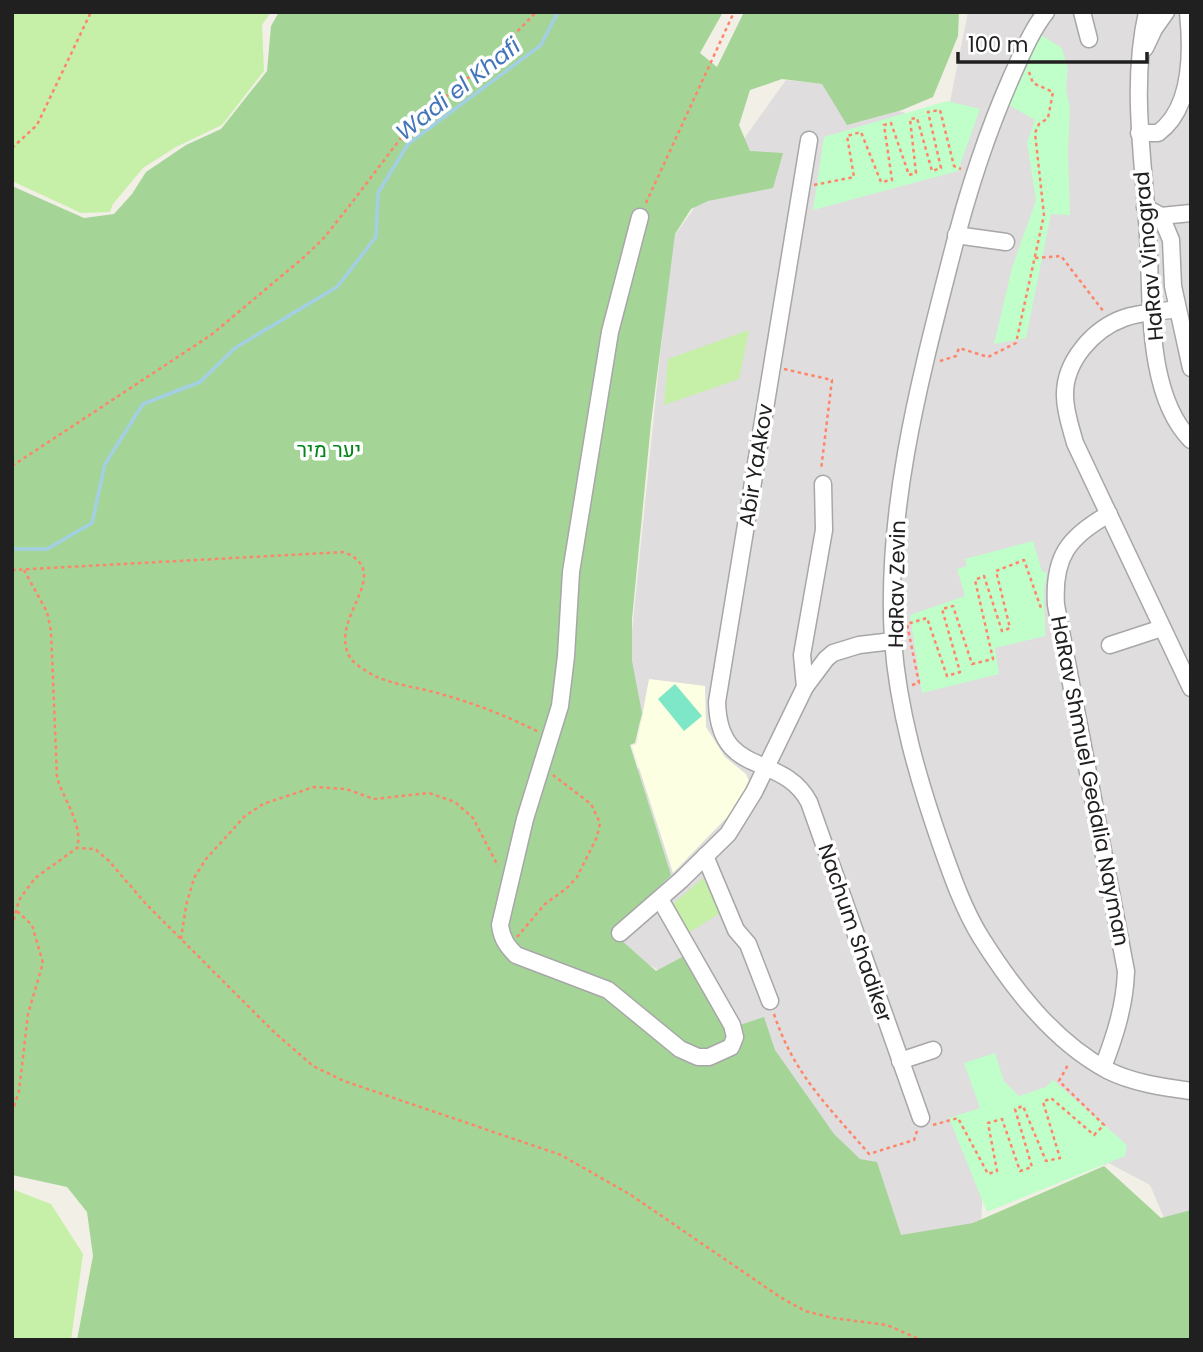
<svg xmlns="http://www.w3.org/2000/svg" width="1203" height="1352" font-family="Poppins,Heebo,sans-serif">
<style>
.residential{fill:#dfdddd}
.education{fill:#fdffe2}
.grass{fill:#c6f0a8}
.forest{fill:#a4d597}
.park{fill:#c0feca}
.pitch{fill:#7ee7c7}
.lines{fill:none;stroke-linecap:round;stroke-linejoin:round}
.stream{stroke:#a3cfe3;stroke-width:3.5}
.minor-casing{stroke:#a7a7a7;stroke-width:19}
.path{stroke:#ff856a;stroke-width:2.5;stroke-dasharray:3.5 3.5;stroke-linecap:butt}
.minor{stroke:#fff;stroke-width:16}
.labels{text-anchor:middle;stroke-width:7;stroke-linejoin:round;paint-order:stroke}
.street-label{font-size:21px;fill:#202020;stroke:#fff}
.park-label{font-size:21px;fill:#028618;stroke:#fff}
.water-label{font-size:23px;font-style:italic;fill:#4375ba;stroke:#fff}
</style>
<rect width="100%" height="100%" fill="#f2efe6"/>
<!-- residential -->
<path class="residential" d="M968,12h223v1200l-27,6 -14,-33 -49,-26 7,6 -123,-18 -4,78 -81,28 -224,-272 -110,-67 48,-76 32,-91 -17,-86 43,-422 114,-159 36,4 123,43z"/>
<!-- education -->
<path class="education" d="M649,679l56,7 1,41 19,30 21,17 3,7 -6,16 -11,15 -59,61 -41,-127 5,-2z"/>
<!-- grass -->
<g class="grass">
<path d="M12,12h259l-9,13 2,46 -42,54 -46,22 -33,21 -30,36 -3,8 -29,1 -69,-32z"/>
<path d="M749,330l-10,49 -75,26 4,-46z"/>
<path d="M703,878l19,34 -37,23 -12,-31z"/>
<path d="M12,1189l39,15 32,50 -12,86h-59z"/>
</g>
<!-- forest -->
<path class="forest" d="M279,12h444l-23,41 17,14 27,-55h215l-1,24 -25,61 -31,13 -55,15 -25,-41 -40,-5 -32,11 -11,35 11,26 33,2 -10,35 -65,13 -17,8 -16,25 -24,189 -19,196v42l10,52 -7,30 -5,2 41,130 -59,57 44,39 28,-15 41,74 39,-13 11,33 59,84 26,25 17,3 24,73 72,-12 131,-57 57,52 30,-8v130h-1114l16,-84 -6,-44 -20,-25 -55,-12v-989l72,32 30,-4 18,-20 14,-22 40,-27 35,-16 46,-58 4,-45z"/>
<!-- park -->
<g class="park">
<path d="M1041,35l21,13 6,21 -2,19 4,21 -2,43 2,63 -19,-1 -25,124 -32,6 18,-76 24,-68 -9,-57 8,-23 -26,-15z"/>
<path d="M947,101l33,8 -22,62 -145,39 11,-73z"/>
<path d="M1033,541l9,30 5,2 -3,17 1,46 -50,12 4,26 -77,19 -12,-78 55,-19 -8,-27 10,-3 -2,-7z"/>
<path d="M995,1053l9,28 15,15 27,-9 7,-7 74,65 -2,11 -138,56 -38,-94 31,-10 -16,-45z"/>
</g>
<!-- pitch -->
<path class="pitch" d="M675,684l27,32 -18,15 -26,-32z"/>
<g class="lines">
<!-- stream -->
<path class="stream" d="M12,549h35l45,-26 13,-59 38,-60 57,-22 35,-34 102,-61 39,-50 2,-44 30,-49 133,-99 17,-33"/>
<defs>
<g id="minor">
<path d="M1046,12c-15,19 -25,44 -35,66 -25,57 -44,116 -59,176 -32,125 -67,255 -59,386 5,70 25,139 48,205 11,31 22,63 39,91 32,51 73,105 127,134 26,13 55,17 84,21"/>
<path d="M1082,12l7,27"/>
<path d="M1147,12c-17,75 -3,148 1,224 4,60 -3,158 43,204"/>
<path d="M1145,48l9,-19 12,-17"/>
<path d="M1139,133h19c35,-25 34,-82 30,-121"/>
<path d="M809,140l-92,562c2,78 65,49 92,100l112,316"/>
<path d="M1145,207l16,9 10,24 2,46 18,82"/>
<path d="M1161,216l30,-3"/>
<path d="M640,217l-30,115 -39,240 -5,84 -6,50 -35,113 -25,106c2,14 7,21 16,30l92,35 72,59 18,8h11l22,-10 4,-10 -3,-12 -72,-126"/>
<path d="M956,235l50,7"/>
<path d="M1177,309c-17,3 -37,3 -53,9 -31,11 -60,44 -59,78 0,16 6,32 10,47l116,245"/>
<path d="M1110,645l52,-17"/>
<path d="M805,687l-3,-32 22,-125 -1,-46"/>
<path d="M705,856l31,74 12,14 22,57"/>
<path d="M620,933l61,-53 47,-46 26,-42 51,-105 21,-28 7,-6 26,-8 34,-4"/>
<path d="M900,1061l33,-11"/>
<path d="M1103,1067c12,-31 22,-62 23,-96l-70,-366c-3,-48 12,-68 53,-91"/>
</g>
</defs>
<!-- minor casing -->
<use href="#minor" class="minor-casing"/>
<!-- path -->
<g class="path">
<path d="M12,148l25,-23 54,-113"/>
<path d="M814,185l40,-8 -7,-41 14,-4 20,50 11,-2 -8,-55 7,-2 18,52 7,-2 -6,-54 7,-1 15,53 9,-3 -13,-56 12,-2 14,56 7,3"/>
<path d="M646,203l88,-191"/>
<path d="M1035,258l26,-2 43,56"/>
<path d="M940,361l16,-5 3,-8 29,9 28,-14 28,-128 -9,-82 4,-9 9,-6 5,-26 -20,-9 -4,-11"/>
<path d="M784,369l48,11 -11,90"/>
<path d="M12,466l199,-131 92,-77 20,-19 27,-34 60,-79 82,-68 44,-46"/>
<path d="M12,570l332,-18c53,22 -19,67 7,107 5,6 19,15 26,18 21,9 46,11 67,18 33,9 64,22 95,37"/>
<path d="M24,570l23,42 4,19 6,146c6,22 27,49 20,71"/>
<path d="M912,685l7,-2 -12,-59 20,-6 20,58 13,-4 -18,-63 11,-3 19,58 21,-5 -18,-79 9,-4 18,55 8,-3 -14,-57 28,-11 18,51"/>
<path d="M12,927l7,-27 16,-22 42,-30 18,1 14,12 37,43 128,128 39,34 31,15 217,74 70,40 149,102 25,14 28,7 54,7 34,15"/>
<path d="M517,937l28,-33 22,-16 10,-11 20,-40 3,-14 -9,-19 -38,-29"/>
<path d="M181,939l5,-33 8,-28 12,-19 39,-43 18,-12 51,-17 32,2 28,10 55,-6 26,9 18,16 25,48"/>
<path d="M774,1014c20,61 55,93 95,140l45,-14 3,-9"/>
<path d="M12,1113l7,-22 9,-77 15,-51 -11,-38 -15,-14"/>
<path d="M933,1125l25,-7 30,56 9,-3 -9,-48 14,-4 18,52 12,-4 -17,-58 8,-3 23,55 14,-3 -17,-56 8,-4 43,37 10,-10 -45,-44 10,-18"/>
</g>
<!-- minor -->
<use href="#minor" class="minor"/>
</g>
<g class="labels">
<!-- street labels -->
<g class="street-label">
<text transform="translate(1149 256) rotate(-95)" y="7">HaRav Vinograd</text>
<text transform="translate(756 465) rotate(-81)" y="7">Abir YaAkov</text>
<text transform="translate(897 584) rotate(-89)" y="7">HaRav Zevin</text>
<text transform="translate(1090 781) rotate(79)" y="7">HaRav Shmuel Gedalia Nayman</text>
<text transform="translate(855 933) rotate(71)" y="7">Nachum Shadiker</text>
</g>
<!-- park labels -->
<g class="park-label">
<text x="329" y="457">יער מיר</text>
</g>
<!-- water labels -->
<g class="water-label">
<text transform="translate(458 89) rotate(-38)" y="8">Wadi el Khafi</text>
</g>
</g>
<!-- border -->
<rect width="1203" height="1352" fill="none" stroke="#202020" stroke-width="28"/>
<!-- scale -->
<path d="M958 52v10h189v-10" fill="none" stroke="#202020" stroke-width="3.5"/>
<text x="968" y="52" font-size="21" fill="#202020" stroke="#ffffff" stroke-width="5" paint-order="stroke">100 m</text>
</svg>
